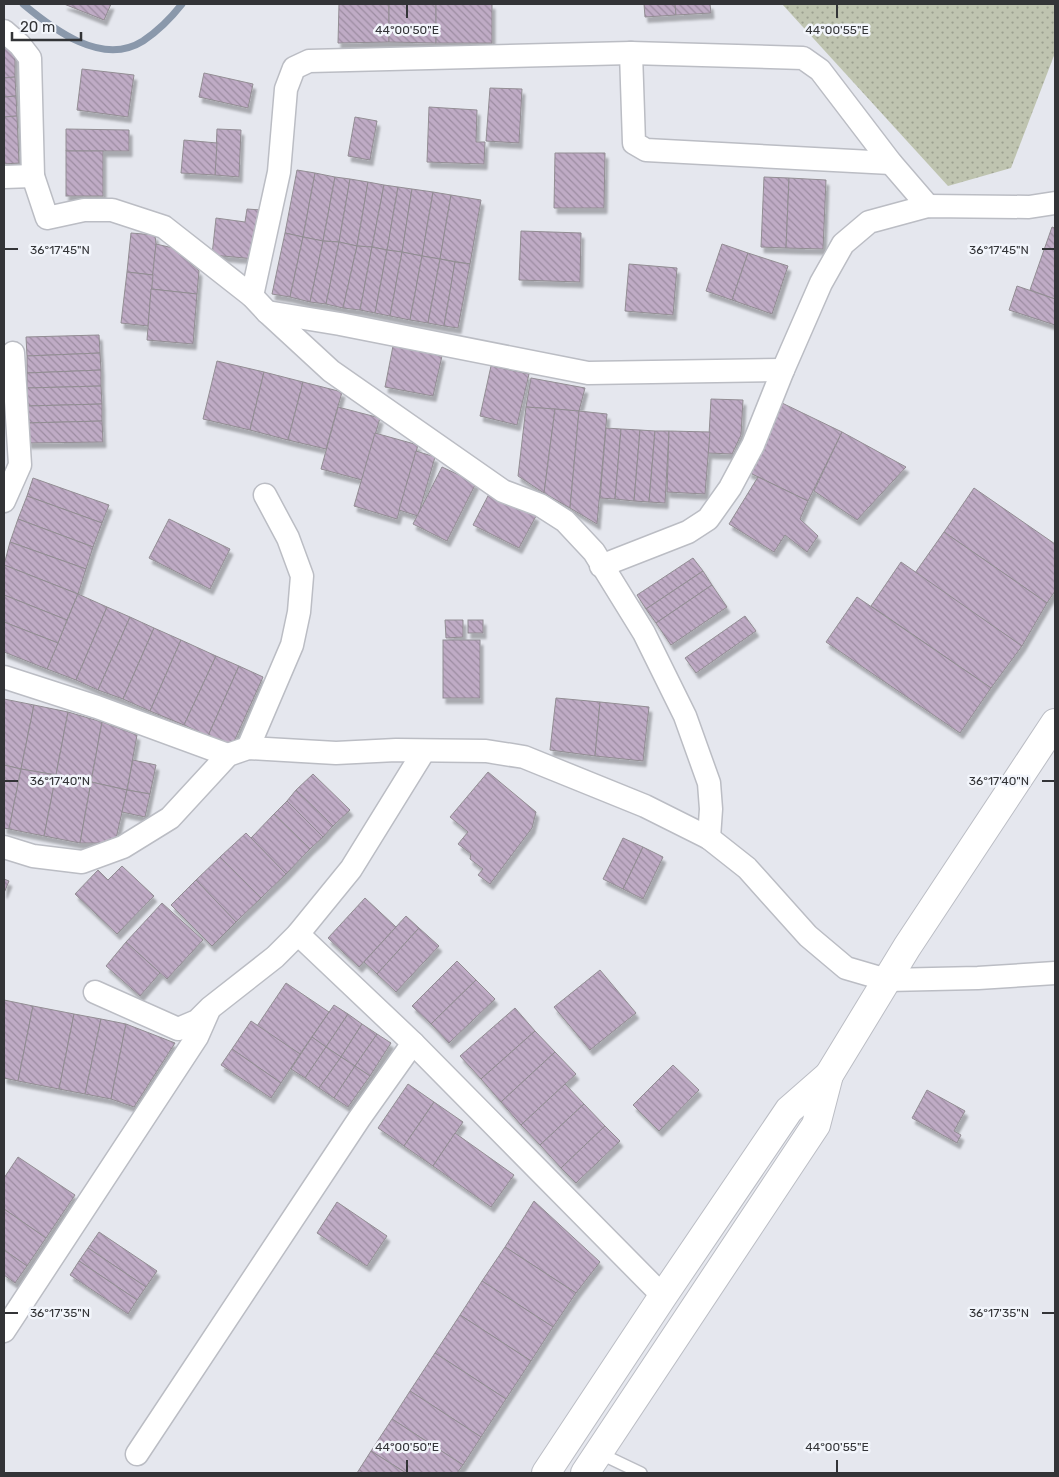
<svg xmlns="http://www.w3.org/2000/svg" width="1059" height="1477" font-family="Rubik,sans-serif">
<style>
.grass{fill:url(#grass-dots)}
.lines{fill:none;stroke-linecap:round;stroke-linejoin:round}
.stream{stroke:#8a98ab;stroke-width:7}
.building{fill:url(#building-back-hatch);stroke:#928d93;filter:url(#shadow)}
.service-casing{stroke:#bbbdc4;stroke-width:14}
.minor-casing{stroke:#bbbdc4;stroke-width:25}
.tertiary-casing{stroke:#bbbdc4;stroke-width:30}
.service{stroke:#fff;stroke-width:11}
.minor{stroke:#fff;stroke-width:22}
.tertiary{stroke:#fff;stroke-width:28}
.ticks{fill:none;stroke:#333437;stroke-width:2}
.ticks-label{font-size:12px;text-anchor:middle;fill:#333437;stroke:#f2f5fb;stroke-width:5;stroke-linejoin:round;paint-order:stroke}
</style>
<defs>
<pattern id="grass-dots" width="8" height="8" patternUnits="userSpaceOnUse" patternTransform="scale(1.25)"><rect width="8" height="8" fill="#bfc4b0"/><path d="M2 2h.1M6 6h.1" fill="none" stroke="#9ca090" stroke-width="1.8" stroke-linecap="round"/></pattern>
<pattern id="building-back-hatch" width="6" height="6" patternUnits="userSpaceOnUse" patternTransform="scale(1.25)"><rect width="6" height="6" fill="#bfabc5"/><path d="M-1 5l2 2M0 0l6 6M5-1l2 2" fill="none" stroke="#9c8ca1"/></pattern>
<filter id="shadow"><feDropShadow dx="3" dy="5.5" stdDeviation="1" flood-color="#0004"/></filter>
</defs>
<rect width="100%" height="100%" fill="#e5e7ee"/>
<!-- grass -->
<path class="grass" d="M782,4h273v49l-44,115 -63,18z"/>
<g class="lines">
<!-- stream -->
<path class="stream" d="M23,4c30,25 79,63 120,37 15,-10 28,-23 39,-37"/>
</g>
<!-- building -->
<g class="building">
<path d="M64,4h47l-7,16z"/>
<path d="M339,4h50v38l-51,1z"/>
<path d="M389,4h47v39l-47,-1z"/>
<rect x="436" y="4" width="56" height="39"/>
<path d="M644,4h31l1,11 -31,2z"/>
<path d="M675,4h35l1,9 -35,2z"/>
<path d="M4,47l11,7v23l-11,1z"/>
<path d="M82,69l52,6 -6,42 -51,-7z"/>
<path d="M204,73l49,11 -5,24 -49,-11z"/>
<path d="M15,77l1,19 -12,1v-19z"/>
<path d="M490,88l32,1 -3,54 -33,-2z"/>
<path d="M16,96l1,20 -13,1v-20z"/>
<path d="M429,107l48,3 -1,32h9l-1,22 -57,-2z"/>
<path d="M17,116l2,47 -15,1v-47z"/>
<path d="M355,117l22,4 -7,39 -22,-4z"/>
<path d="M66,129l63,1v21h-63z"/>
<path d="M217,129l24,1 -2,47 -24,-2z"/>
<path d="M184,140l33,3 -2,32 -34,-2z"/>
<rect x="66" y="151" width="37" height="45"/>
<path d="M555,153h50l-1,55h-50z"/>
<path d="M297,170l18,3 -12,64 -18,-4z"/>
<path d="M315,173l20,4 -12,64 -20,-4z"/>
<path d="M335,177l15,2 -11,63 -16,-1z"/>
<path d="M764,177l25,1 -3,70 -25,-1z"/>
<path d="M789,178l37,2 -3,69 -37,-1z"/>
<path d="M350,179l18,3 -11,64 -18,-4z"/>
<path d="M368,182l16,3 -12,62 -15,-1z"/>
<path d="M384,185l14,2 -11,63 -15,-3z"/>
<path d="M398,187l14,2 -10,63 -15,-2z"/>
<path d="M412,189l21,3 -11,64 -20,-4z"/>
<path d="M433,192l18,3 -11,64 -18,-3z"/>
<path d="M451,195l30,5 -11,64 -30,-5z"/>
<path d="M247,209l14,1 -6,49 -43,-4 4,-37 29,4z"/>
<path d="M1052,227l3,1v71l-25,-9z"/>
<path d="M521,231l60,2 -1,49 -61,-2z"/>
<path d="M131,233l24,2 1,9 -3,31 -26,-3z"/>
<path d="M285,233l18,4 -13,60 -18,-3z"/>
<path d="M303,237l20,4 -13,61 -20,-5z"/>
<path d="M323,241l16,1 -13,62 -16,-2z"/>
<path d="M339,242l18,4 -14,62 -17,-4z"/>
<path d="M156,244l17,4 26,23 -2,23 -46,-5z"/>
<path d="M722,244l26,9 -16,47 -26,-9z"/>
<path d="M357,246l15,1 -12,63 -17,-2z"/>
<path d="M372,247l15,3 -12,63 -15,-3z"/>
<path d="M387,250l15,2 -12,64 -15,-3z"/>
<path d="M402,252l20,4 -12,64 -20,-4z"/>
<path d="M748,253l40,13 -16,48 -40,-14z"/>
<path d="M422,256l18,3 -12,64 -18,-3z"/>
<path d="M440,259l15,3 -11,64 -16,-3z"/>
<path d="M455,262l15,2 -12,64 -14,-2z"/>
<path d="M629,264l48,4 -4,47 -48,-4z"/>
<path d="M127,272l26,3 -5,51 -27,-3z"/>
<path d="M1017,286l38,13v26l-46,-15z"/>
<path d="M151,289l46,5 -4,50 -46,-4z"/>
<path d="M99,335l1,18 -73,3 -1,-19z"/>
<path d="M393,346l49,10 -9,40 -48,-9z"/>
<path d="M100,353l1,17 -74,3v-17z"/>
<path d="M217,361l47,11 -14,58 -47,-11z"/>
<path d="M491,366l38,8 -12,51 -37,-9z"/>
<path d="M101,370v16l-74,2v-15z"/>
<path d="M264,372l39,10 -15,58 -38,-10z"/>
<path d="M531,378l54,10 -6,23 -53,-4z"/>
<path d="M303,382l39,10 -16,57 -38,-9z"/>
<path d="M101,386l1,18 -75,2v-18z"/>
<path d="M711,399l32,1 -2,35 -9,19 -24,-1z"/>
<path d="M782,403l60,29 -34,69 -60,-29z"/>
<path d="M102,404v17l-75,2v-17z"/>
<path d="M338,407l42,11 -18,62 -41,-11z"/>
<path d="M526,407l29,2 -11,84 -26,-17z"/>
<path d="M555,409l24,2 -9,97 -26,-15z"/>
<path d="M579,411l28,3 -10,110 -27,-16z"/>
<path d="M102,421l1,21 -75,1 -1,-20z"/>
<path d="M606,428l15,1 -6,70 -15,-1z"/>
<path d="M621,429l19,1 -6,71 -19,-2z"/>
<path d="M640,430l15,1 -6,71 -15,-1z"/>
<path d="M655,431h14l-4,72 -16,-1z"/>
<path d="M669,431l41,1 -5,62 -38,-2z"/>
<path d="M842,432l64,35 -49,53 -43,-29z"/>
<path d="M375,433l43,12 -21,74 -43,-13z"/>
<path d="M416,451l19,6 -17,59 -19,-6z"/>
<path d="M442,467l34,16 -29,58 -34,-17z"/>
<path d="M758,477l50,24 -8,18 18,17 -11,16 -22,-17 -11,17 -45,-28z"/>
<path d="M33,478l76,27 -7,18 -75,-27z"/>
<path d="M974,488l81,56v47l-8,12 -103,-71z"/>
<path d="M490,492l46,24 -17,32 -46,-23z"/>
<path d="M27,496l75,27 -9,24 -75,-28z"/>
<path d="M18,519l75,28 -7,22 -76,-27z"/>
<path d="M169,519l61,30 -20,40 -61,-31z"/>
<path d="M944,532l103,71 -25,43 -107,-73z"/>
<path d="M10,542l76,27 -8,25 -74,-29z"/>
<path d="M693,558l10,13 -57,38 -9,-14z"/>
<path d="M901,562l121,84 -31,42 -120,-82z"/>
<path d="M4,565l74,29 -11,26 -63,-25z"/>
<path d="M703,571l9,14 -56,38 -10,-14z"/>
<path d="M712,585l15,22 -56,38 -15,-22z"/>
<path d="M78,594l29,13 -31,73 -29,-11z"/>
<path d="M4,595l63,25 -9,23 -54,-21z"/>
<path d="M857,597l134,91 -31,45 -134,-91z"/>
<path d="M107,607l23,10 -32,73 -22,-10z"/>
<path d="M745,616l11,15 -60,42 -11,-15z"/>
<path d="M130,617l24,11 -31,71 -25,-9z"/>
<path d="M445,620h18v17l-17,1z"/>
<rect x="468" y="620" width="15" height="13"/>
<path d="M4,622l54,21 -11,26 -43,-17z"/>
<path d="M154,628l27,12 -31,71 -27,-12z"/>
<path d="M181,640l35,16 -32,69 -34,-14z"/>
<rect x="443" y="640" width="37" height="58"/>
<path d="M216,656l23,10 -31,70 -24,-11z"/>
<path d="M239,666l24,11 -31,69 -24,-10z"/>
<path d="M556,698l44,4 -5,54 -45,-6z"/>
<path d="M4,699l30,6 -13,64 -17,-4z"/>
<path d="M600,702l49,5 -6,54 -48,-5z"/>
<path d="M34,705l34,7 -12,63 -35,-6z"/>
<path d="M68,712l34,10 -11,60 -35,-7z"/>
<path d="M102,722l35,13 -10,55 -36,-8z"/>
<path d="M133,760l23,5 -6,29 -23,-4z"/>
<path d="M4,765l17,4 -12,60 -5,-1z"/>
<path d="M21,769l35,6 -12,61 -35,-7z"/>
<path d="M488,772l48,40 -4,16 -42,56 -12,-9 5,-6 -13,-10 1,-5 -13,-10 10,-12 -18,-15z"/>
<path d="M313,774l37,36 -17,16 -37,-36z"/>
<path d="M56,775l35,7 -11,61 -36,-7z"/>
<path d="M91,782l36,8 -12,53h-35z"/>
<path d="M127,790l23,4 -5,23 -23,-5z"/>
<path d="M296,790l37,36 -10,11 -36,-36z"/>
<path d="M287,801l36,36 -13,12 -36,-35z"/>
<path d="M274,814l36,35 -24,25 -35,-36z"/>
<path d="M246,833l40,41 -25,24 -41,-41z"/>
<path d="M623,838l20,9 -20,42 -20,-10z"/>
<path d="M643,847l20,10 -20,42 -20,-10z"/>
<path d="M220,857l41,41 -25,24 -40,-42z"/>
<path d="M122,866l32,30 -37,38 -42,-40 23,-24 10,10z"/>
<path d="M4,879l5,2 -5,12z"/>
<path d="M196,880l40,42 -24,24 -41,-41z"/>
<path d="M365,898l31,29 -37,40 -31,-29z"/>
<path d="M162,903l41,37 -36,39 -41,-37z"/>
<path d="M406,916l13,12 -42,46 -13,-12z"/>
<path d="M419,928l20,18 -43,46 -19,-18z"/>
<path d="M126,942l34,31 -20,23 -34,-30z"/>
<path d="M457,961l19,19 -45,44 -19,-18z"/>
<path d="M600,970l36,43 -46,37 -36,-43z"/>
<path d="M476,980l19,19 -46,44 -18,-19z"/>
<path d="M286,983l43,29 -29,42 -43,-28z"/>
<path d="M4,1000l29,6 -15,75 -14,-3z"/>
<path d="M334,1005l14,9 -22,33 -14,-10z"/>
<path d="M33,1006l41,8 -15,75 -41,-8z"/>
<path d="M515,1008l20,23 -54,48 -21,-23z"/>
<path d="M74,1014l27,5 -16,75 -26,-5z"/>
<path d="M348,1014l14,10 -21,33 -15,-10z"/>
<path d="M101,1019l25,5 -15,75 -26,-5z"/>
<path d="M251,1021l49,33 -19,29 -49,-34z"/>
<path d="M126,1024l49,19 -41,64 -23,-8z"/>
<path d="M362,1024l15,10 -22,32 -14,-9z"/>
<path d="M535,1031l20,21 -54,50 -20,-23z"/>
<path d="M377,1034l14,9 -21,33 -15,-10z"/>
<path d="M312,1037l14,10 -21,31 -14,-9z"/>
<path d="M326,1047l15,10 -22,31 -14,-10z"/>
<path d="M232,1049l49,34 -10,15 -50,-33z"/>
<path d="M555,1052l21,22 -55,51 -20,-23z"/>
<path d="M341,1057l14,9 -21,32 -15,-10z"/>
<path d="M673,1065l26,25 -40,41 -26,-26z"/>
<path d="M355,1066l15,10 -22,31 -14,-9z"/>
<path d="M408,1084l26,18 -30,44 -26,-18z"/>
<path d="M565,1084l19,20 -44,41 -19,-20z"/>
<path d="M927,1090l38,21 -11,20 7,4 -4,8 -45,-25z"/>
<path d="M434,1102l29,20 -30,44 -29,-20z"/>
<path d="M584,1104l21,22 -44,42 -21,-23z"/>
<path d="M605,1126l15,15 -44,42 -15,-15z"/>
<path d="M455,1133l59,42 -23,32 -58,-41z"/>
<path d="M18,1157l57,38 -29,43 -42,-29v-31z"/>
<path d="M534,1201l66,61 -24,31 -71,-46z"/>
<path d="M337,1202l50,34 -20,30 -50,-33z"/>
<path d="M4,1209l42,29 -19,28 -23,-16z"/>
<path d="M99,1232l58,39 -11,16 -58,-39z"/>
<path d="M505,1247l71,46 -23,34 -71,-46z"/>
<path d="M88,1248l58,39 -9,13 -58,-39z"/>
<path d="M4,1250l23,16 -12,17 -11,-8z"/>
<path d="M79,1261l58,39 -9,14 -58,-39z"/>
<path d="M482,1281l71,46 -22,34 -71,-46z"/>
<path d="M460,1315l71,46 -25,38 -71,-46z"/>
<path d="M435,1353l71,46 -25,38 -71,-46z"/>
<path d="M410,1391l71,46 -18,28 -71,-46z"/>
<path d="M392,1419l71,46 -6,8h-51l-35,-22z"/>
<path d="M371,1451l35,22h-49z"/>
</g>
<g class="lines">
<defs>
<path id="service" d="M599,1453l42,20"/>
<g id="minor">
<path d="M4,31l16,14 10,13 3,118 14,42 37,-8h28l52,17 88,69 15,16 64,59 172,120 37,14 25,16 29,31 50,81 41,83 24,67 2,26 -2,29"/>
<path d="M631,53l3,90 12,7 245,13"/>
<path d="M4,177l29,-1"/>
<path d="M252,296l27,-124 7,-83 8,-21 15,-7 322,-8 172,5 17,12 71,93 37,43"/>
<path d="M267,312l73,12 248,49 195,-3"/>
<path d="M4,501l16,-36 -7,-112"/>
<path d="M601,566l87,-34 20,-13 22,-31 23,-43 30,-75 38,-87 22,-39 26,-22 59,-16 101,1 26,-4"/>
<path d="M4,677l93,30 131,48"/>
<path d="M248,748l44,-103 7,-33 3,-36 -14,-38 -23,-43"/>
<path d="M4,847l29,9 49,6 41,-15 47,-29 58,-63 20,-7 88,5 60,-3 90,1 38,6 121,49 64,32 38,30 61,68 38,32 41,12 91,-2 77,-5"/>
<path d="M298,934l115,109 250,253"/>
<path d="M95,992l83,37 19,-8 13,-13 65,-51 23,-23 53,-65 73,-118"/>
<path d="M4,1331l193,-294 11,-25"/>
<path d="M137,1454l222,-335 54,-76"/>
</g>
<g id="tertiary">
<path d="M546,1473l117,-177 126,-186 40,-35"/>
<path d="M585,1473l231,-348 13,-50 78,-128 148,-224"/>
</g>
</defs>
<!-- service casing -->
<use href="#service" class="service-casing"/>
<!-- minor casing -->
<use href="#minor" class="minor-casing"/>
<!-- tertiary casing -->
<use href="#tertiary" class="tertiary-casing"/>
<!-- service -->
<use href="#service" class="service"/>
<!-- minor -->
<use href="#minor" class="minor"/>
<!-- tertiary -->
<use href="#tertiary" class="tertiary"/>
</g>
<!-- ticks -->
<path class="ticks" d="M407,5v13M837,5v13M5,249h13M1042,249h12M5,781h13M1042,781h12M5,1313h13M1042,1313h12M407,1460v12M837,1460v12"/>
<g class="ticks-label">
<text x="407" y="34">44°00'50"E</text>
<text x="837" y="34">44°00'55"E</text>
<text x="60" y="254">36°17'45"N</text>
<text x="999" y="254">36°17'45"N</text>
<text x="60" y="785">36°17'40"N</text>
<text x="999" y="785">36°17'40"N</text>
<text x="60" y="1317">36°17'35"N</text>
<text x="999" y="1317">36°17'35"N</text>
<text x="407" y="1451">44°00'50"E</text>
<text x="837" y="1451">44°00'55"E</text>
</g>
<!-- border -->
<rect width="1059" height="1477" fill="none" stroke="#333437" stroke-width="10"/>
<!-- scale -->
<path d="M12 32v8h69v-8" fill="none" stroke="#333437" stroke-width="2.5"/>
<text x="20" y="32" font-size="15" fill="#333437" stroke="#f2f5fb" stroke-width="4" paint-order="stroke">20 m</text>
</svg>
